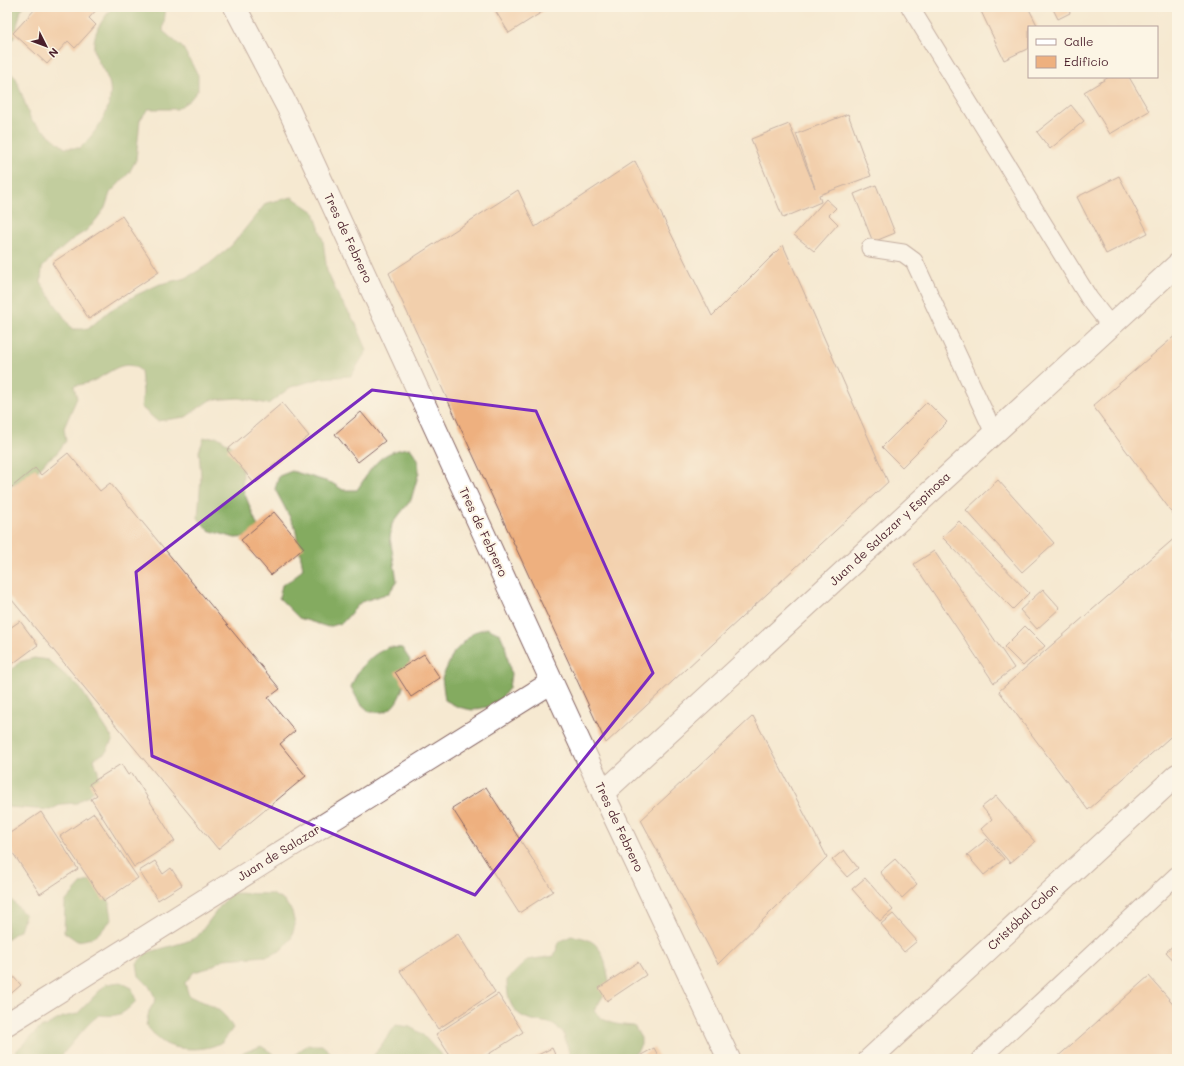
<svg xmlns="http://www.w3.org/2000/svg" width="1184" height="1066" font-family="Mali,sans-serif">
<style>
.forest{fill:#84ab61;stroke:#676546}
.building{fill:#eeb07f}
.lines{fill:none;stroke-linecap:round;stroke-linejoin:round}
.service-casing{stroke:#866665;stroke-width:19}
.minor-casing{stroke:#866665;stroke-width:24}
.tertiary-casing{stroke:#866665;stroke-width:24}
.service{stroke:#fff;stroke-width:17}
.minor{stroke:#fff;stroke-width:22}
.tertiary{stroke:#fff;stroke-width:22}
.marked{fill:none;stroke:#7b2cbf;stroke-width:3;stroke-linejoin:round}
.labels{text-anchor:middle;stroke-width:4;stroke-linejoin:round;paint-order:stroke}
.street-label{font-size:12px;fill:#4a1f2b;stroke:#fcf5e5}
</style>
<rect width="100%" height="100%" fill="#fcf5e5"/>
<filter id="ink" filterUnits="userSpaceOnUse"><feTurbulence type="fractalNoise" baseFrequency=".025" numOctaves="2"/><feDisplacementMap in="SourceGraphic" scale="8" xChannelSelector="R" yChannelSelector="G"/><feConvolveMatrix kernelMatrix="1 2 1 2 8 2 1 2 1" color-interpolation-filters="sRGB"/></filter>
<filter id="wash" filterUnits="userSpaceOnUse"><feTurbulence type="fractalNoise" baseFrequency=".012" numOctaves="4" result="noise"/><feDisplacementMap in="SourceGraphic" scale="16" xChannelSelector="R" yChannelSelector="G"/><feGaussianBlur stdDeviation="0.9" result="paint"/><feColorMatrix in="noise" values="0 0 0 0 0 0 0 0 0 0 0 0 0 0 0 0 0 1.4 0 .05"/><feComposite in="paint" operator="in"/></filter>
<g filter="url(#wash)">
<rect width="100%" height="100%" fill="#f6e9d1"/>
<!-- forest -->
<g class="forest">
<path d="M7,7h17l-3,3 -7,28 -7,5z"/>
<path d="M113,7h53l-3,24 20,17 15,27v15l-8,10 -13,9h-29l-8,11 -4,40 -7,13 -19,20 -5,15 -9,12 -10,11 -13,8 -22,19 -9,10 -1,15 31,46h16l21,-18 27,-16 24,-11 26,-6 23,-14 22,-18 35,-43 26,-6 22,15 9,28 4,31 12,26 17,27 11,26 -16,26 -29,2 -31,9 -23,17 -29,-6 -29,2 -24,17 -29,4 -16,-14 2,-14 -2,-22c-18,-16 -34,6 -51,11 -5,2 -11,3 -16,4l3,12 -13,30 2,13 -9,12 -11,8 -10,12 -29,14v-418l9,9 15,42 34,28h15c16,-15 36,-43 29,-66 -3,-10 -11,-18 -14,-28 -5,-19 7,-34 18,-47z"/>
<path d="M218,437l12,8 8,12 5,16 -1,14 16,40 -9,10 -14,1 -27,-8 -10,-12 3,-41 -2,-26 5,-13z"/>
<path d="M410,448l8,11 1,13 -8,28 -19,24 -2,14 7,43 -8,12 -28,9 -19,21 -14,4 -29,-9 -20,-20 3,-13 12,-7 9,-10 -8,-41 -20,-38 4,-13 13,-5 40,12 11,7h14c16,-24 22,-39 53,-42z"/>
<path d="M487,628l13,6 5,11 6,29 -2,14 -9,12 -13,7 -15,3 -14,-3 -13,-7 -3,-22 12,-26 20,-20z"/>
<path d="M389,647l13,1 8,12c-4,15 -8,48 -27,52 -4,0 -9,0 -13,0l-11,-10 -8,-15c7,-19 19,-32 38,-40z"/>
<path d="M34,658l14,2 32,28 33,51 -7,13 -12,7 4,12 1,14 -10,10 -12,8 -15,1 -12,6 -43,-3v-132l12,-13z"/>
<path d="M95,879c12,13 15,23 17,40 -13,15 -16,20 -35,22l-13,-9 1,-30 17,-19z"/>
<path d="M230,893l42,1 12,7 8,10 3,14 -4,14 -11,12 -12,5 -44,3 -15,9 -15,4 -9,11 4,13c21,9 33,11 44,32 -3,4 -6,9 -10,13 -12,10 -43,10 -57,3 -8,-4 -14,-12 -20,-19l3,-14 7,-12 -7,-13 -10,-10 -2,-13 9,-10 39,-11 12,-5z"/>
<path d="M7,895l18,20 -5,15 -13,9z"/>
<path d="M571,936c33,2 33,22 39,49l-16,26c13,14 21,13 40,15l7,12v7l-4,7 -11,7h-55l-8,-27c-4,-3 -9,-7 -13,-9 -4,-1 -9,-1 -13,-2 -24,-4 -30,-18 -30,-41l20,-20 27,-4 5,-14z"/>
<path d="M120,982l12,6 4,13c-13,14 -18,16 -37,14 -16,12 -27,30 -41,44h-50l31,-30 24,-12 14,-3 29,-30z"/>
<path d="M396,1025l14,2 12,7 23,25h-74z"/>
<path d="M307,1045h15l16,14h-45l4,-6z"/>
<path d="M261,1046l11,7 1,6h-45z"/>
</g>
<g id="blocks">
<!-- building -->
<g class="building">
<path d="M37,7h62l-10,11 7,7 -21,23 -7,-7 -21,23 -34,-31z"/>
<path d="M493,7h57l-41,26z"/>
<path d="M979,7h49l10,20h-9v21l-25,12z"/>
<path d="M1052,7h16l2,6 -12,6z"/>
<path d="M1109,77h20l20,34 -39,23 -26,-42z"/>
<path d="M1071,105l13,16 -34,28 -13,-17z"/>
<path d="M848,114l23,62 -52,19 2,7 -38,16 -32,-79 38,-15 26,64 -19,-54z"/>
<path d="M635,161l77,155 71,-71 105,237 -282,261 -217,-470 129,-83 17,37z"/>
<path d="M1119,176l29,57 -42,21 -29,-57z"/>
<path d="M876,185l19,48 -22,9 -19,-48z"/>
<path d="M826,199l10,9 -7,7 9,9 -24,27 -20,-16z"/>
<path d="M122,216l37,56 -70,47 -37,-56z"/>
<path d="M1177,334v185l-84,-113z"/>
<path d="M927,402l20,20 -45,45 -20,-20z"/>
<path d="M282,403l27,33 -56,46 -26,-32z"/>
<path d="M361,412l24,29 -27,21 -23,-28z"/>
<path d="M68,453l32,38 10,-8 170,206 -12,9 27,33 -15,13 26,32 -88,73 -211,-255v-103l28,-23 6,7z"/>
<path d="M998,480l56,63 -32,29 -56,-62z"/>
<path d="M274,512l30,36 -33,27 -30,-35z"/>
<path d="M959,521l70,72 -16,16 -71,-72z"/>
<path d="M1177,536v195l-89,79 -89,-119z"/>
<path d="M934,551l80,117 -20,15 -80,-119z"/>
<path d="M1043,589l17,19 -23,21 -17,-19z"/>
<path d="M20,621l18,24 -31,23v-38z"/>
<path d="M1025,626l20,20 -22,20 -19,-19z"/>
<path d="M424,654l16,24 -29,19 -16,-25z"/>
<path d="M753,716l74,141 -109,107 -77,-144z"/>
<path d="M121,764l7,11 4,-2 43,68 -41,26 -43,-68 6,-4 -8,-11z"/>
<path d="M486,787l67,104 -34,22 -67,-105z"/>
<path d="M996,796l39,46 -25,21 -29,-34 11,-10 -10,-12z"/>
<path d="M41,812l37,57 -38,25 -33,-50v-9z"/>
<path d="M94,813l44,65 -34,23 -44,-65z"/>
<path d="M987,839l17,20 -20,16 -17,-20z"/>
<path d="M844,850l14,18 -11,9 -15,-17z"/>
<path d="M895,859l22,25 -15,14 -22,-26z"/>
<path d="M155,861l8,13 8,-6 11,17 -24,15 -19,-29z"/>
<path d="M865,878l28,32 -13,11 -28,-32z"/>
<path d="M893,914l24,27 -13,11 -23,-28z"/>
<path d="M458,934l37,58 -57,37 -38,-58z"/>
<path d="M1177,942v22l-11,-12z"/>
<path d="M638,962l8,13 -39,26 -8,-13z"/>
<path d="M7,970l14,15 -14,12z"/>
<path d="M1149,976l28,32v51h-122z"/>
<path d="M498,994l25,38 -42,27h-29l-16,-25z"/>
<path d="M552,1048l5,11h-27z"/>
<path d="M654,1048l6,11h-26z"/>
</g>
</g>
</g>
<g filter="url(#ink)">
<use href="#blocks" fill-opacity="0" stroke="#866665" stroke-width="1"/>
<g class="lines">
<defs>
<g id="service">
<path d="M910,7l179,291 21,27"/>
<path d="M870,248l33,5 11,8 80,172"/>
<path d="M980,1059l197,-184"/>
</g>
<g id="minor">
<path d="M603,793l574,-528"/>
<path d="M7,1024l545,-342"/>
<path d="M870,1059l307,-284"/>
</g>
<path id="tertiary" d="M235,7l54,103 314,683 126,266"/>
</defs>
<!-- service casing -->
<use href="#service" class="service-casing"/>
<!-- minor casing -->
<use href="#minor" class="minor-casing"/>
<!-- tertiary casing -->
<use href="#tertiary" class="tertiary-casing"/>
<!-- service -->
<use href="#service" class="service"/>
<!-- minor -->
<use href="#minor" class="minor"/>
<!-- tertiary -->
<use href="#tertiary" class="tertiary"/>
</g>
</g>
<!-- marked area -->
<path d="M0 0H1184V1066H0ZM372,390l164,21 117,262 -178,222 -323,-139 -16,-184z" fill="#f6e9d1" fill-opacity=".55" fill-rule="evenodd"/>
<path class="marked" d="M372,390l164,21 117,262 -178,222 -323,-139 -16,-184z"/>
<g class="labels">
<!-- street labels -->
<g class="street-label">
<text transform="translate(348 238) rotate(65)" y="4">Tres de Febrero</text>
<text transform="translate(890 529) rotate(-43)" y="4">Juan de Salazar y Espinosa</text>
<text transform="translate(483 532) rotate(65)" y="4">Tres de Febrero</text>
<text transform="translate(619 827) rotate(65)" y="4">Tres de Febrero</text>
<text transform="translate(279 853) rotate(-32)" y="4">Juan de Salazar</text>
<text transform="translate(1023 917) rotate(-43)" y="4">Cristóbal Colon</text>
</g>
</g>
<!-- margin -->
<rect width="1184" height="1066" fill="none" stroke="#fcf5e5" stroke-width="24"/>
<!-- legend -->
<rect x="1028" y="26" width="130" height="52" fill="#fcf5e5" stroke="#b59f9b"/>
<rect x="1036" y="39" width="20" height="6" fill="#ffffff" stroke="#b59f9b"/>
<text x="1064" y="46" font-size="12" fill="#4a1f2b">Calle</text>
<rect x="1036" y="56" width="20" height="12" fill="#eeb07f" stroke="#b59f9b"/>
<text x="1064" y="66" font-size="12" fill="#4a1f2b">Edificio</text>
<!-- north arrow -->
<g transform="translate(46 46) rotate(132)" stroke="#fcf5e5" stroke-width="3" paint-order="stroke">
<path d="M0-3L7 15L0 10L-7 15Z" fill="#4a1f2b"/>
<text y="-6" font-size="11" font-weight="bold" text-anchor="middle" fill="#4a1f2b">N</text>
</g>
</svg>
